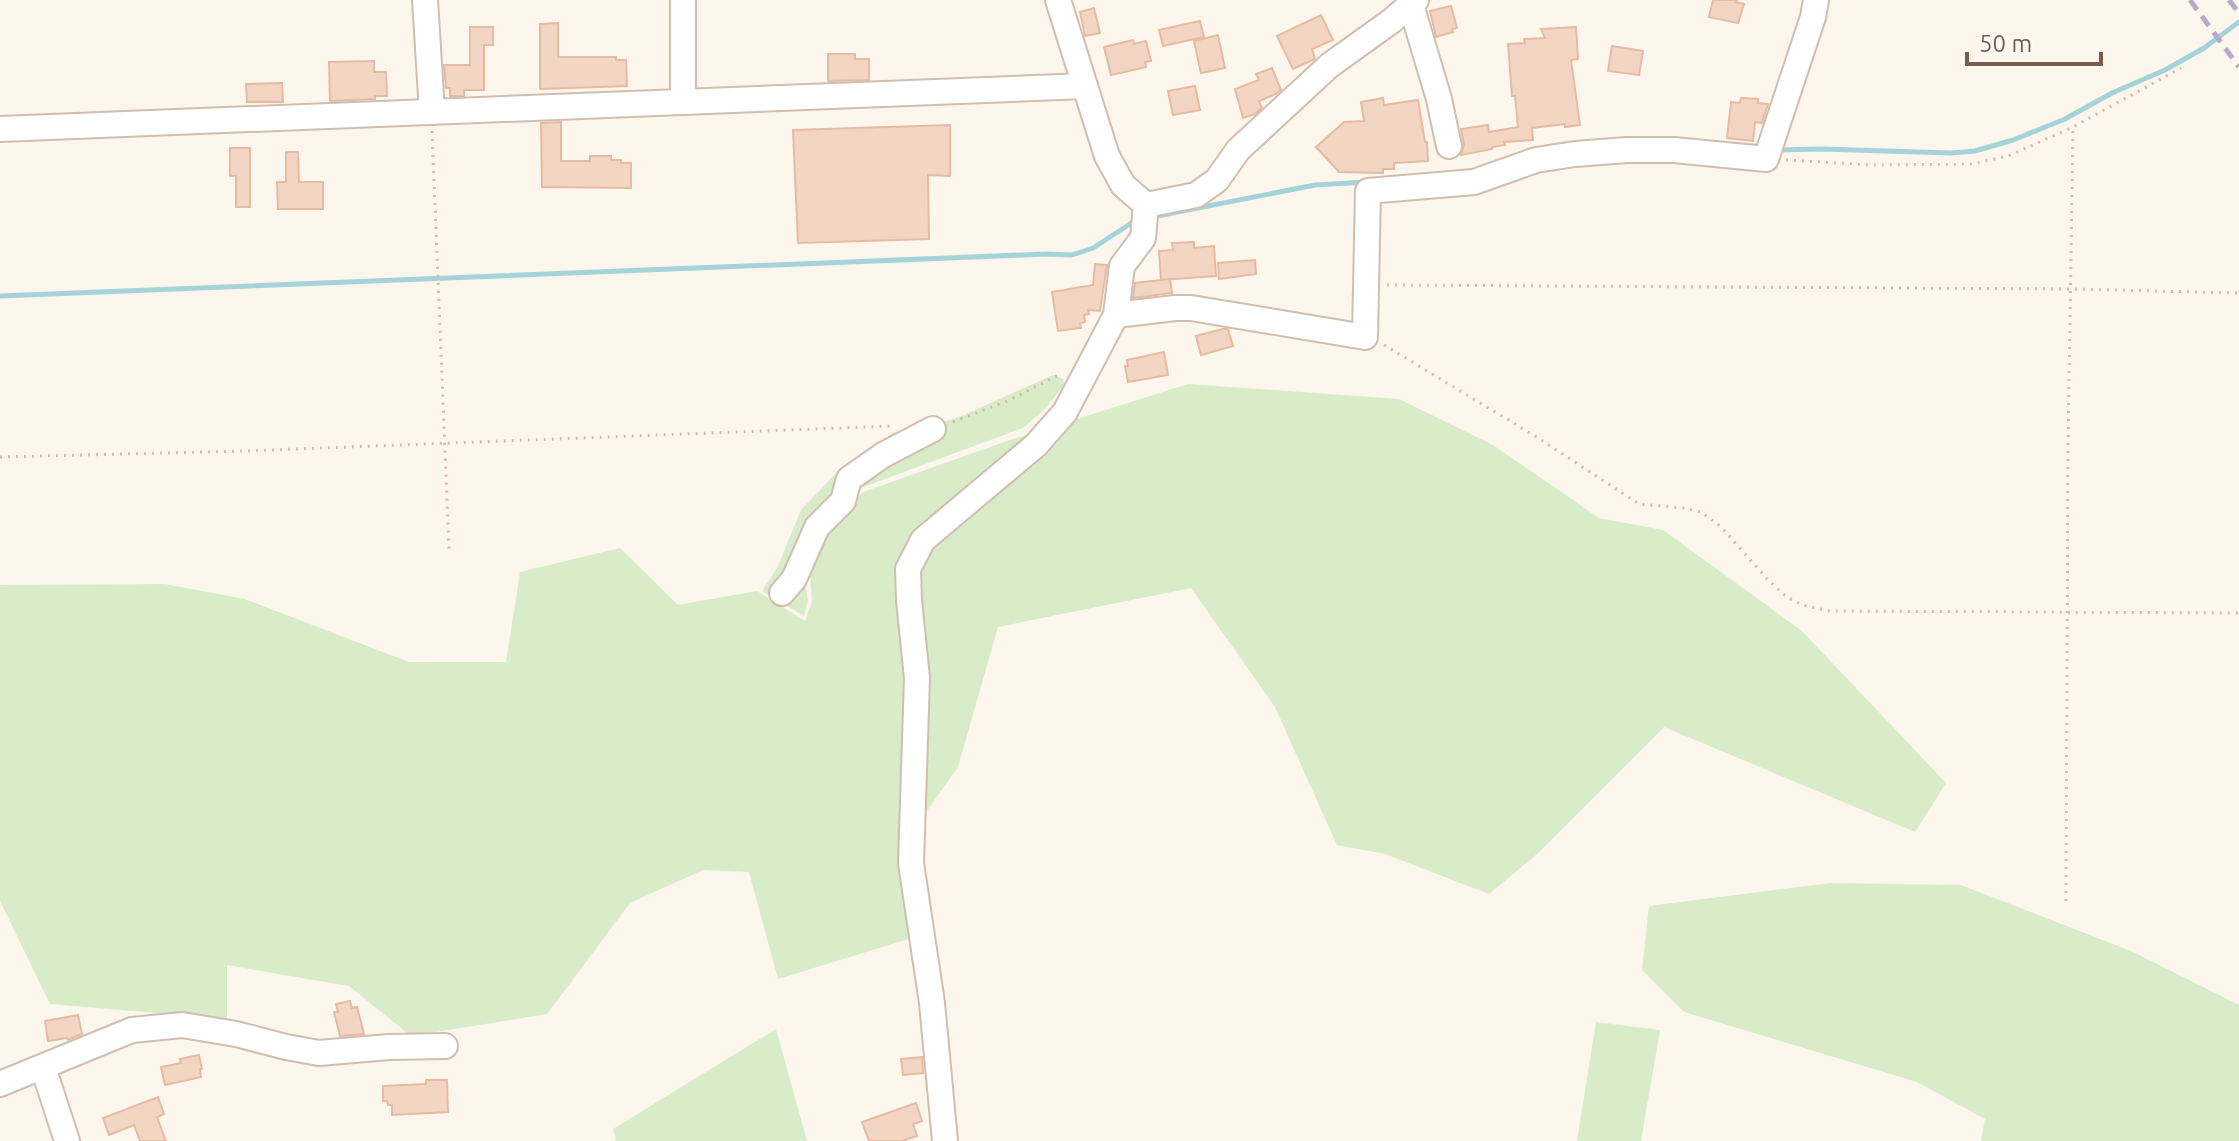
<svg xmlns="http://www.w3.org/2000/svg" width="2239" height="1141" font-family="Ubuntu,sans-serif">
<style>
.green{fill:#d8ecc9}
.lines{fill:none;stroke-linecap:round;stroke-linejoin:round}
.stream{stroke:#a5d3da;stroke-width:5}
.building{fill:#f3d5c3;stroke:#e6bba3;stroke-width:2}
.minor-casing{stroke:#d1beb0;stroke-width:28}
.path{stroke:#d9b8a5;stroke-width:3;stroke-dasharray:2 6;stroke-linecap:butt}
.minor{stroke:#fff;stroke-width:24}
.rail{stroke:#b9a8c9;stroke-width:5;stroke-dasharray:12 8;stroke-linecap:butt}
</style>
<rect width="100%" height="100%" fill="#fdf6ec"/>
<!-- green -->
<g class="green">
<path d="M1053,375l10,4 1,6 -18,23 -23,20 -165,61 -30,33 -24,54 4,24 -4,16 -42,-25 15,-23 24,-58 36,-38 57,-40 39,-7 26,-8z"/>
<path d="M1188,384l211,15 94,46 106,73 64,12 139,101 144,152 -31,49 -251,-105 -128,128 -47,39 -104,-40 -48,-9 -62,-138 -84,-119 -193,39 -40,140 -58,82 12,89 -134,41 -29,-107 -46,-2 -73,33 -83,111 -136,22 -62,-50 -122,-21v54l-177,-15 -50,-103v-316l165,-1 80,15 164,63h97l14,-90 100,-24 58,57 79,-14 48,30 7,-20 -2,-25 8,-34 45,-50 144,-51z"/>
<path d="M1830,883l131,2 170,66 108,54v136h-258l4,-22 -68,-37 -233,-70 -42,-42 7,-64z"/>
<path d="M1596,1022l64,8 -19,111h-64z"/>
<path d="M776,1029l31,112h-191l-3,-12z"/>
</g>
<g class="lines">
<!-- stream -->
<g class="stream">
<path d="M1776,150l46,-1 129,4 24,-2 38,-11 52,-21 47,-26 53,-23 39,-22 35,-26"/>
<path d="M1152,217l163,-32 52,-3"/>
<path d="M0,296l1046,-42 26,1 21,-7 40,-26 6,-1"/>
</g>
</g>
<!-- building -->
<g class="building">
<path d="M1713,0h24l-1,2 8,2 -6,19 -29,-6z"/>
<path d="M1451,6l6,22 -5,1 1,3 -17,5 -6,-26z"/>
<path d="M1094,8l6,25 -15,3 -5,-24z"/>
<path d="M1321,15l12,25 -21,9 3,10 -22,10 -16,-33z"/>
<path d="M1200,21l4,16 -41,9 -4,-16z"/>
<path d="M558,23v34h58v3h10l1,26 -87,3v-65z"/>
<path d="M470,27h23v18h-9v45h-20v6h-14v-8h-4l-2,-23h26z"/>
<path d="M1576,27l2,32 -7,1 9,65 -15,2v-3l-33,4 1,12 -29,2 1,3 -13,2v2l-31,6 3,-11 -3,-15 27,-4 1,7 29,-5 -3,-31h-3l-4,-52 17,-1 -1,-4 21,-1 -4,-9z"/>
<path d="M1218,35l7,33 -24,5 -7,-32z"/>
<path d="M1133,40l1,4 12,-3 5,20 -6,1 1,5 -35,8 -7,-28z"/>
<path d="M1612,46l31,5 -4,24 -31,-4z"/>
<path d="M828,54h27v5h14v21l-41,1z"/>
<path d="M374,61v11h12l1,24h-12v3l-45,2 -1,-39z"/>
<path d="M1272,68l9,22 -5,4 -17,7 3,7 -7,6 -12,4 -8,-29 24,-9 -3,-6z"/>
<path d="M282,83l1,19h-36l-1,-18z"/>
<path d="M1195,86l5,24 -27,5 -5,-24z"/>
<path d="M1383,98l1,7 34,-5 7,42h2l1,19 -34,2v6h-11v4l-44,-1 -23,-25 28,-25 20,-1 -3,-19z"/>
<path d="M1741,98l17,1v4l10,1 -6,19 -7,-1 -2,19 -26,-3 4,-36 9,1z"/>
<path d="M561,122v39h29v-5h21v4h10v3h10v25l-89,-1 -1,-64z"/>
<path d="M950,125v51l-22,-1 1,64 -131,4 -5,-113z"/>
<path d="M230,148h20v59h-14v-31h-6z"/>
<path d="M286,152h12l1,30h24v27h-45l-1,-27h9z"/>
<path d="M1194,242v6l20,-2 2,30 -55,4 -2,-29 14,-1 -1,-7z"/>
<path d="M1255,260l1,14 -37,5 -1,-16z"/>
<path d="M1095,264l12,1 -7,46 -12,-1 1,4 -5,1 1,7 -5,1 1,5 -23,3 -6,-39 41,-7z"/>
<path d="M1170,279l2,14 -39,5 2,-15z"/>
<path d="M1223,329h5l5,17 -32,9 -5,-19z"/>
<path d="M1164,352l4,23 -40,7 -3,-16h3l-1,-6z"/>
<path d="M350,1001l2,7 5,-1 7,27 -24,2 -6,-24h4l-2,-8z"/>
<path d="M78,1015l4,19 -14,6 -1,-2 -19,3 -3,-20z"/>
<path d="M199,1055l3,14h-2l1,8 -36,8 -4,-18 20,-4 -1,-4z"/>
<path d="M922,1057l1,16 -20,2 -2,-16z"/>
<path d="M426,1080h21l1,32 -56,3v-10h-4l-1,-4h-4v-15l43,-2z"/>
<path d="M158,1097l6,17 -7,3 9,24h-26l-6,-16 -25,10 -6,-17z"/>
<path d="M916,1103l6,18 -9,3 4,12 -15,5h-33l-7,-19z"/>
</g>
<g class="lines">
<defs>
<g id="minor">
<path d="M425,0l7,112"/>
<path d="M683,0v102"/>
<path d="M1058,0l49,156 16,29 23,20"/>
<path d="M1411,5l28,94 10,47"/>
<path d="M0,129l1085,-43"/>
<path d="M1146,205l50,-10 21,-15 21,-30 92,-85 60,-43 26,-22"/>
<path d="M1116,315l59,-7h16l174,29 3,-146 106,-9 62,-22 39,-6 52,-4h47l92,9 47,-142 3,-17"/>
<path d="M782,593l12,-14 23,-52 26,-26 6,-22 34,-24 50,-26"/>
<path d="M43,1067l24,74"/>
<path d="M0,1084l132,-54 50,-5 54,9 50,13 33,6 70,-6 56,-1"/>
<path d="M945,1141l-13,-138 -21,-140 6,-185 -8,-78 -1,-31 15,-29 113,-95 29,-33 51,-97 6,-49 21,-28 3,-33"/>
</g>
</defs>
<!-- minor casing -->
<use href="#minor" class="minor-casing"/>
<!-- path -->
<g class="path">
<path d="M432,131l17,418"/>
<path d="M1786,160l86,5 100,-1 36,-8 65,-29 108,-59"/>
<path d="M1387,285l684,4 168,4"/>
<path d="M1384,345l151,91 104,68 44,4 18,4 19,14 50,56 17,15 15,8 28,6 409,2"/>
<path d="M953,422l54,-21 52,-26"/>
<path d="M0,457l245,-6 646,-25"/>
<path d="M2066,901l2,-453 5,-321"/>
</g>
<!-- minor -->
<use href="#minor" class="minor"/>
<!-- rail -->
<g class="rail">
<path d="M2190,0l49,67"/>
<path d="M2229,0l10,13"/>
</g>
</g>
<!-- scale -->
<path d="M1967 52v12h134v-12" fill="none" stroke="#7a5c4d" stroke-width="4"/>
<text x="1979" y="52" font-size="24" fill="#7a5c4d" stroke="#fffaf3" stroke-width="6" paint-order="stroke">50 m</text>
</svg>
